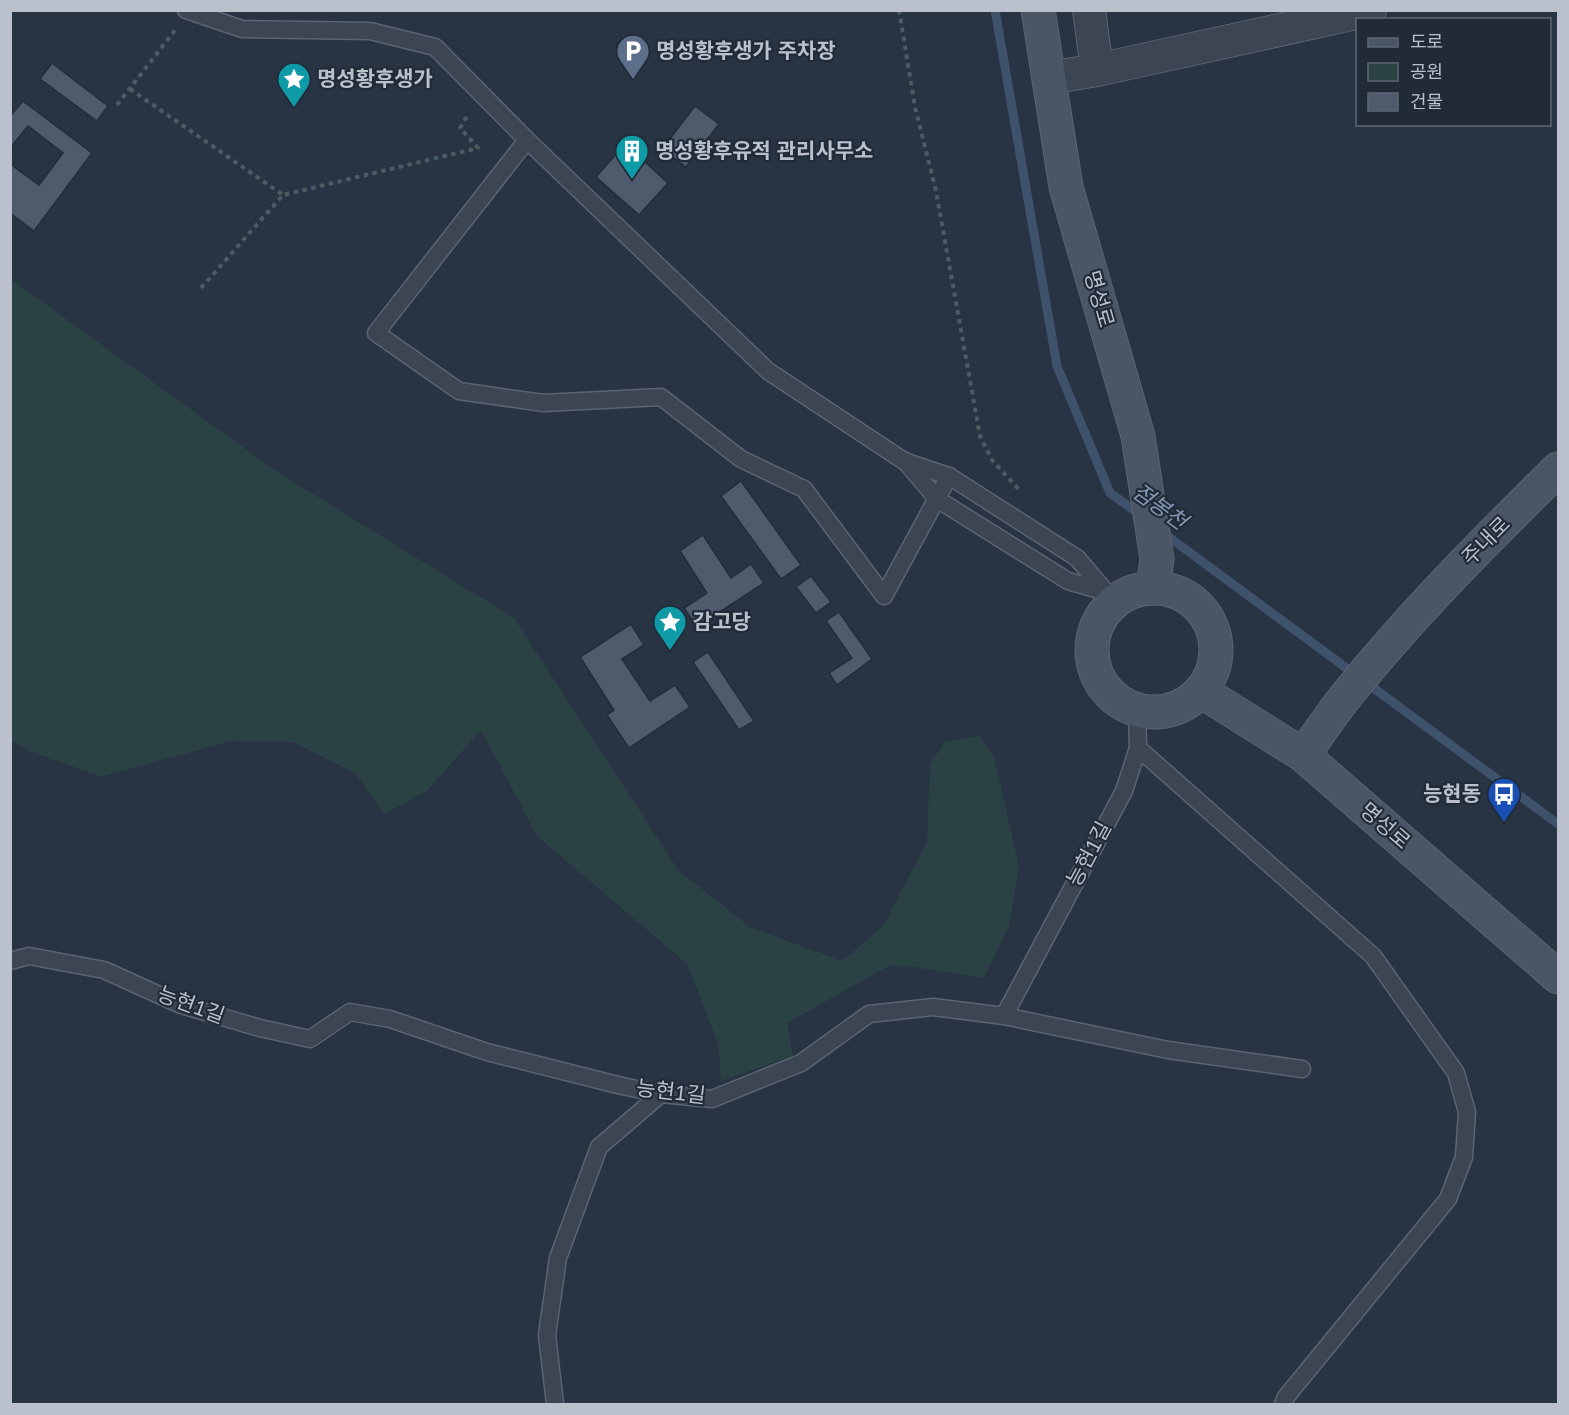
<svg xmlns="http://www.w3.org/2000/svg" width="1569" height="1415" font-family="Arial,'Noto Sans KR',sans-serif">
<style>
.green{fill:#2a4244}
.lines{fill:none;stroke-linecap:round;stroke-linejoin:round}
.stream{stroke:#3e526c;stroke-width:9}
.building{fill:#4e5b6c;stroke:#232d3a;stroke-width:1.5}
.lane-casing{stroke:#5b6470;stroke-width:19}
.street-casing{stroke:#5b6470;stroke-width:34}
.secondary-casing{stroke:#5b6470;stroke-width:35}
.path{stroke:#485e60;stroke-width:4;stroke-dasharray:4.5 4.5;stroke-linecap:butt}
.lane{stroke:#3c4653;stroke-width:16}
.street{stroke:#3c4653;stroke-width:32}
.secondary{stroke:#4a5566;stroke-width:33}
.labels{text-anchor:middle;stroke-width:4.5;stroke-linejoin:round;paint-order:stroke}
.poi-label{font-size:21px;font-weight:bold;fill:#bac1cc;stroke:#212b38;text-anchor:start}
.street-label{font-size:21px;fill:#bac1cc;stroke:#212b38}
.water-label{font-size:22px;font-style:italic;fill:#8298b2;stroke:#212b38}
</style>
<rect width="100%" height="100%" fill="#283443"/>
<!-- green -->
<path class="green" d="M11,279l265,192 238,147 165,253 71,56 92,34 41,-35 44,-84 3,-78 16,-23 33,-5 15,21 25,110 -10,59 -25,52 -71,-11 -24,-1 -102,57 6,33 -72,25 -3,-38 -31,-79 -150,-128 -56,-106 -54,61 -43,23 -29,-41 -62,-31 -62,-1 -130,36 -71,-26 -19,-10z"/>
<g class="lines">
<!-- stream -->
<g class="stream">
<path d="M995,10l62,356 53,127 32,23"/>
<path d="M1162,532l396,292"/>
</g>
</g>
<!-- building -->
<g class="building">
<path d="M52,63l56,43 -11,15 -57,-42z"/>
<path d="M23,101l69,52 -58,78 -24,-18v-49l29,21 24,-32 -35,-27 -18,22v-32z"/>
<path d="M695,106l24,18 -33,43 -24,-18z"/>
<path d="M625,144l43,39 -29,32 -43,-38z"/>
<path d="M741,481l60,84 -20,14 -60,-83z"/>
<path d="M703,535l28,43 20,-14 13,19 -67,44 -13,-19 23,-15 -27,-42z"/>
<path d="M811,576l20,26 -15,11 -20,-26z"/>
<path d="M839,612l33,47 -35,26 -8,-12 23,-15 -26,-37z"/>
<path d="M631,624l13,21 -22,14 28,42 25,-16 15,22 -61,41 -22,-33 7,-5 -34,-53z"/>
<path d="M708,652l46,69 -15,9 -46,-68z"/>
</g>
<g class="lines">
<defs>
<g id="lane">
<path d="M186,10l56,19 128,2 65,16 92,93 241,231 136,90 45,15 128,82 29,34 7,12"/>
<path d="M527,140l-151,193 83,58 84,12 118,-6 80,62 63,30 80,107 65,-120"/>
<path d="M905,461l32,38 131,82 38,11"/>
<path d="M1138,748l235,208 83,117 11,39 -3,45 -16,42 -162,198 -3,7"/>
<path d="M10,961l19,-5 75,14 77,35 79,23 50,11 40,-27 40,7 97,33 135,34 39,8 51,5 89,-36 68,-49 64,-7 71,9 120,-225 14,-43 -1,-36"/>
<path d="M1004,1016l164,34 134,19"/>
<path d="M555,1404l-8,-69 11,-77 41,-111 62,-53"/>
</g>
<g id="street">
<path d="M1089,10l8,60"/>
<path d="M1049,78l48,-8 273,-60"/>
</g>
<g id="secondary">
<path d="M1038,10l28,177 72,249 19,123 -4,29"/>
<circle cx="1154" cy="650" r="62"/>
<path d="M1201,691l102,64 255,222"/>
<path d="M1303,755c14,-19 28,-40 43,-59 65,-81 138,-154 212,-227"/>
</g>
</defs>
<!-- lane casing -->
<use href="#lane" class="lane-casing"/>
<!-- street casing -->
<use href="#street" class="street-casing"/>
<!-- secondary casing -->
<use href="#secondary" class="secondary-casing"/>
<!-- path -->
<g class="path">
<path d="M899,10l16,97 21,84 44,245 12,24 29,32"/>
<path d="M130,89l153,106"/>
<path d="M117,105l59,-76"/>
<path d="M201,288l82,-93 195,-47 -18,-20 8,-13"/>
</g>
<!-- lane -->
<use href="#lane" class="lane"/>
<!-- street -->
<use href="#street" class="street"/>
<!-- secondary -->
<use href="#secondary" class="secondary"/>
</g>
<!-- icons -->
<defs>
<symbol id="parking-pin" viewBox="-11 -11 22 30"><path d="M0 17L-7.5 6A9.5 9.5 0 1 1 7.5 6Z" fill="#5c6f8a" stroke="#212b38"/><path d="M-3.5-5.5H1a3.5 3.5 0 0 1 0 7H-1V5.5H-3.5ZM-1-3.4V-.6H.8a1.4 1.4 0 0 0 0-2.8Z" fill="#fff"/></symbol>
<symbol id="sight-pin" viewBox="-11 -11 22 30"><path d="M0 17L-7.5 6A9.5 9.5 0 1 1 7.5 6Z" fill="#0f9aa8" stroke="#212b38"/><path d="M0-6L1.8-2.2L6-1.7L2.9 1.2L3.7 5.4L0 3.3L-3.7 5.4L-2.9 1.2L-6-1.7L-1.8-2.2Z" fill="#fff"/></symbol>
<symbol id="building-pin" viewBox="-11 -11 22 30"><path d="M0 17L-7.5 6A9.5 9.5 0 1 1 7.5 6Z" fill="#0f9aa8" stroke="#212b38"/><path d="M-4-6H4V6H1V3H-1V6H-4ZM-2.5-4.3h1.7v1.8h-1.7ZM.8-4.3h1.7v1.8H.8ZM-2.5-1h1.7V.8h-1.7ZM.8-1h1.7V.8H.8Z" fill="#fff"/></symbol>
<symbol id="bus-pin" viewBox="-11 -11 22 30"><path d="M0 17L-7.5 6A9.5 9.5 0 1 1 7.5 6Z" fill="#1a4fb4" stroke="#212b38"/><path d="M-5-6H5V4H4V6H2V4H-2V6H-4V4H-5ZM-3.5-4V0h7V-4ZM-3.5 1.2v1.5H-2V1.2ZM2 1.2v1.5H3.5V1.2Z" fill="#fff"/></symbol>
</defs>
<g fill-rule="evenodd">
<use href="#parking-pin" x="614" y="32" width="38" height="52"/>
<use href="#sight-pin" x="275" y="60" width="38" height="52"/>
<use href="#building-pin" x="613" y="132" width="38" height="52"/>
<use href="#sight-pin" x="651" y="603" width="38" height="52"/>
<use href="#bus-pin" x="1485" y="775" width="38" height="52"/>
</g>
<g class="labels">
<!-- poi labels -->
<g class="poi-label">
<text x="656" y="58">명성황후생가 주차장</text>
<text x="317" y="86">명성황후생가</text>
<text x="655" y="158">명성황후유적 관리사무소</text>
<text x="693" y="629">감고당</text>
<text x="1481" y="801" text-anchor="end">능현동</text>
</g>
<!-- street labels -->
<g class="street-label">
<text transform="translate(1099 299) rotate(74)" y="7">명성로</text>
<text transform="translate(1486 541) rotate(-45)" y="7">주내로</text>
<text transform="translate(1385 826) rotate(41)" y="7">명성로</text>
<text transform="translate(1089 854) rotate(-62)" y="7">능현1길</text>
<text transform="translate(191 1005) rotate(20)" y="7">능현1길</text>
<text transform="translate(671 1092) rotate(7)" y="7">능현1길</text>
</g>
<!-- water labels -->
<g class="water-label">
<text transform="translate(1160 506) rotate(36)" y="8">점봉천</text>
</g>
</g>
<!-- border -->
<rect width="1569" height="1415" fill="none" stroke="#bac1cc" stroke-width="24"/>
<!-- legend -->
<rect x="1356" y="18" width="195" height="108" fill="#212b38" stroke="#5e6773" stroke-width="1.5"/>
<rect x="1368" y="38" width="30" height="9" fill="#4a5566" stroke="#5e6773" stroke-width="1.5"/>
<text x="1410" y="48" font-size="18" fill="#bac1cc">도로</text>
<rect x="1368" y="63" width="30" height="18" fill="#2a4244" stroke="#5e6773" stroke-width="1.5"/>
<text x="1410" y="78" font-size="18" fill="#bac1cc">공원</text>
<rect x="1368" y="93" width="30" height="18" fill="#4e5b6c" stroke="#5e6773" stroke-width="1.5"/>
<text x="1410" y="108" font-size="18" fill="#bac1cc">건물</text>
</svg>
